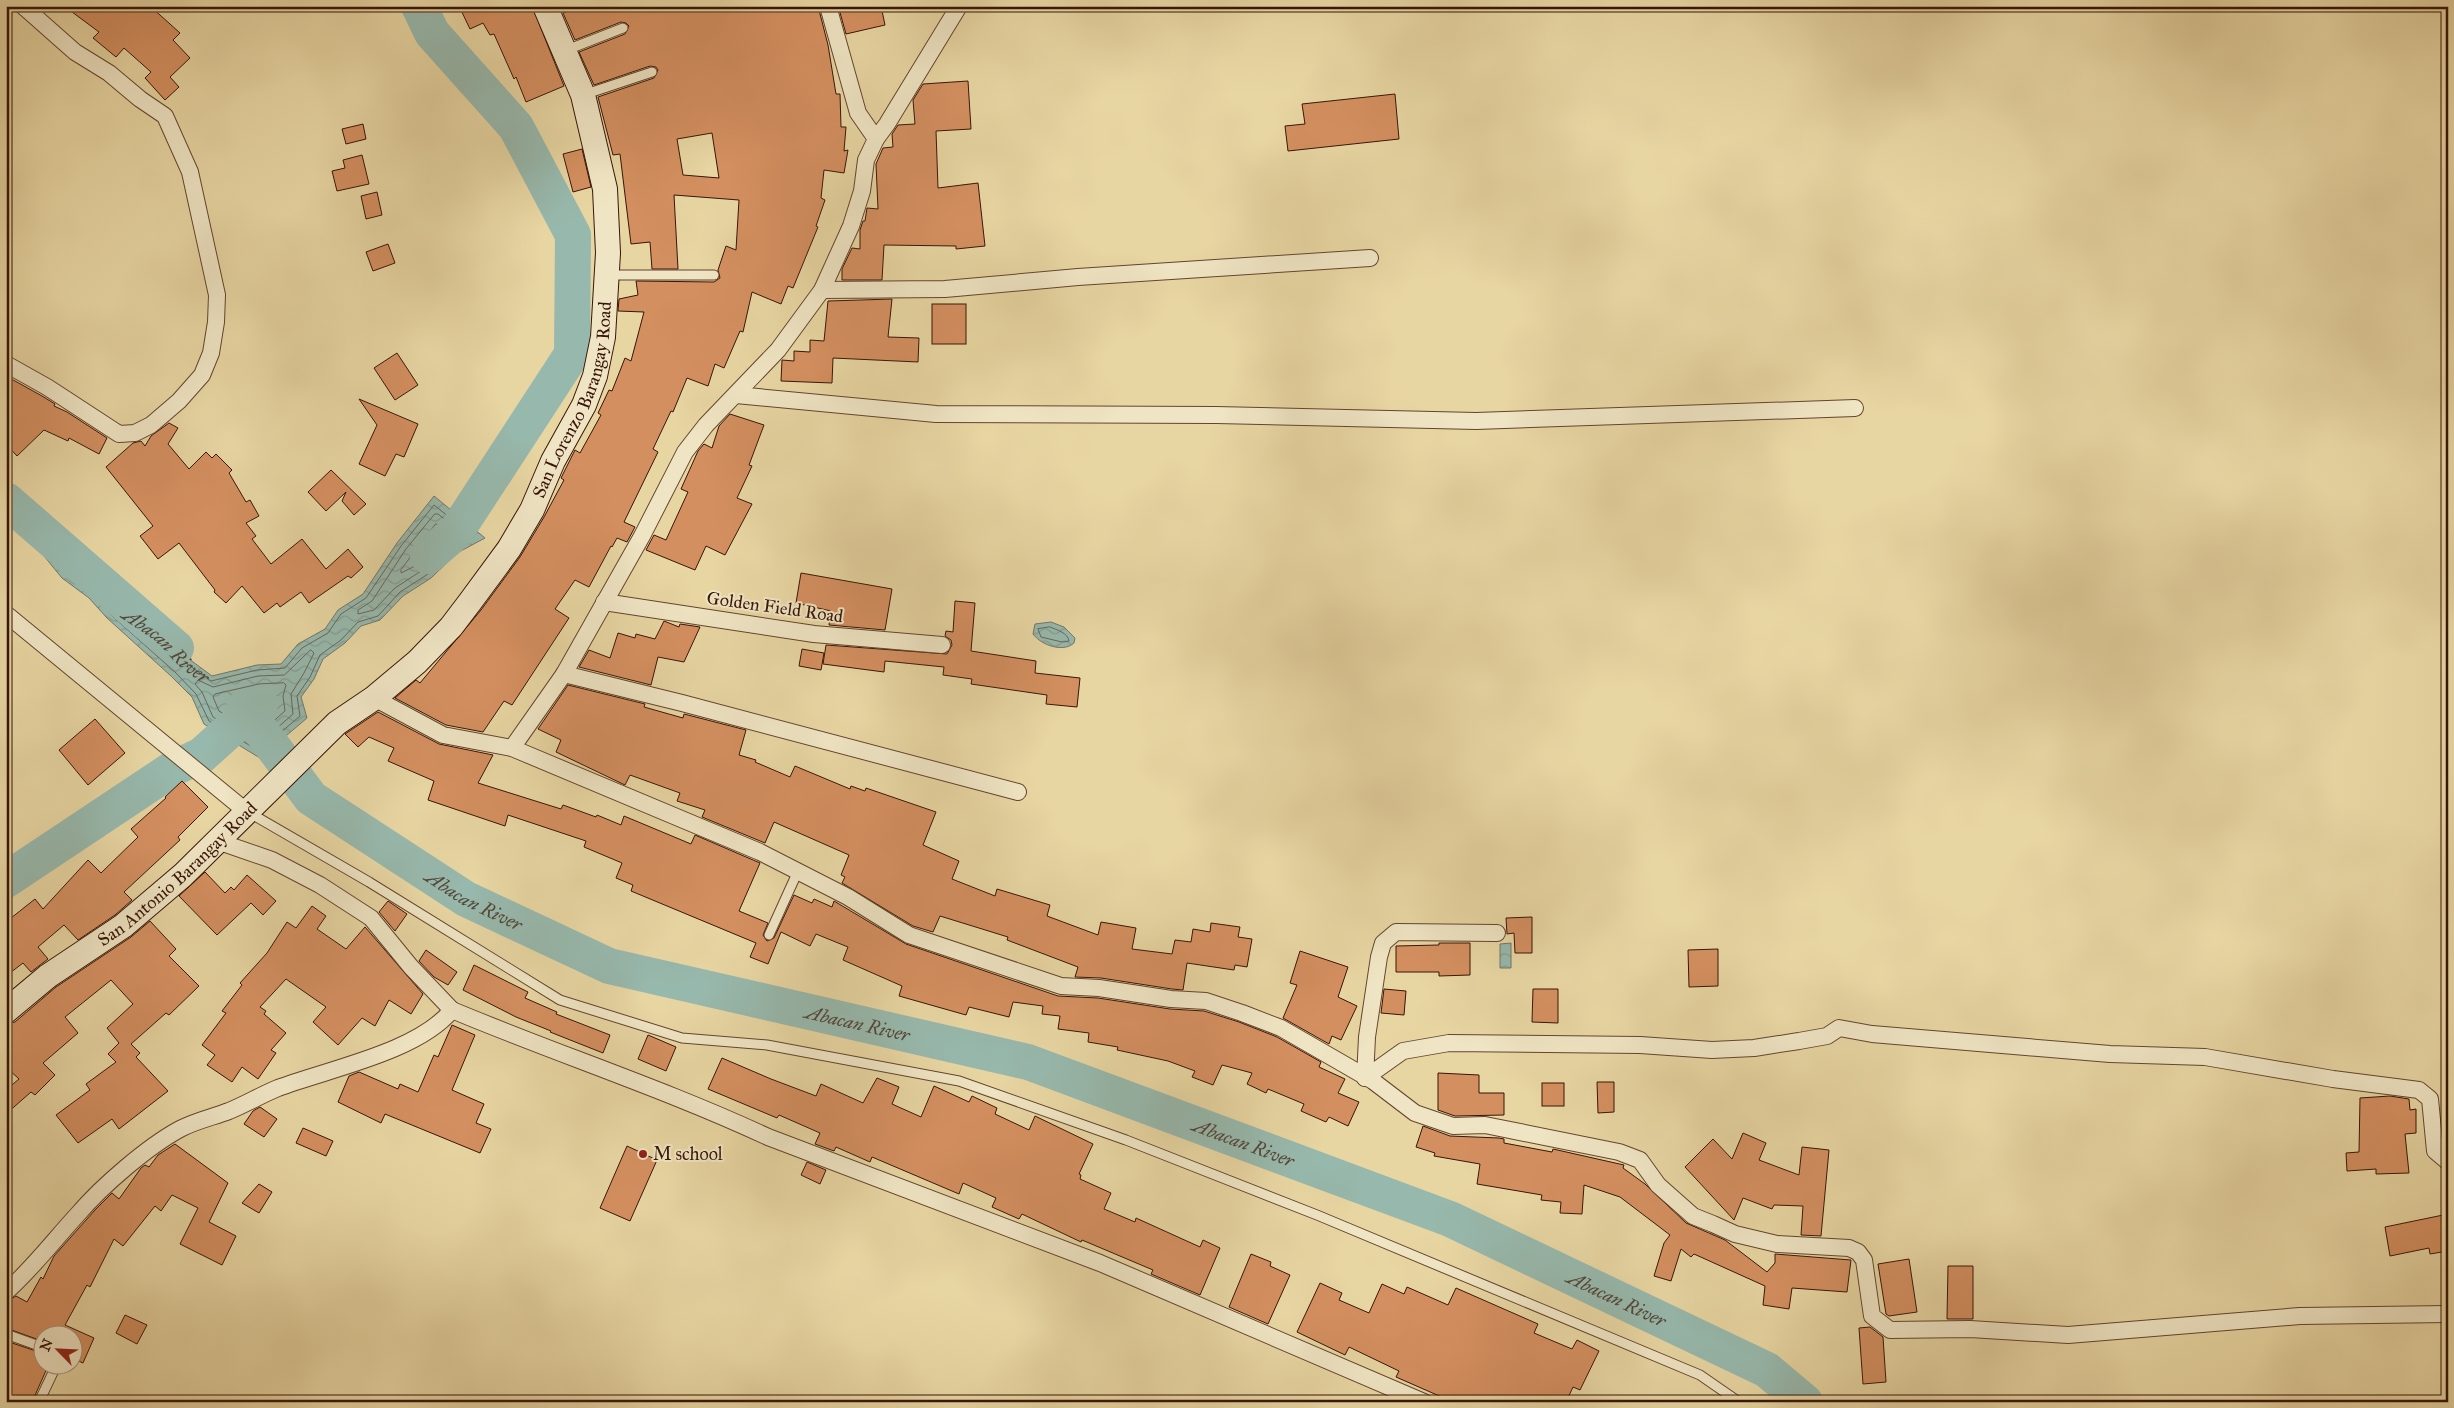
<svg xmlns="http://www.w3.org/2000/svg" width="2454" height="1408" font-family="'IM FELL Great Primer',serif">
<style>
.water{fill:url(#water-waves);stroke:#71776a}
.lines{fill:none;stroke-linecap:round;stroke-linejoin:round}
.shore{stroke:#67665a;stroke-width:1}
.river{stroke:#97b8ac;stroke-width:36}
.building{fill:#d48f60;stroke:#371507;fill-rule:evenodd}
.lane-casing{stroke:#63452e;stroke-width:11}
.street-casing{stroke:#63452e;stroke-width:18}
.secondary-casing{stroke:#371507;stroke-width:26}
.lane{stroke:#efe4c3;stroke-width:9}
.street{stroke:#efe4c3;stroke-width:16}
.secondary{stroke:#efe4c3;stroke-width:24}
.poi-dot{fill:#8f2418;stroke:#efe4c3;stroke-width:2}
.labels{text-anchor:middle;stroke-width:4;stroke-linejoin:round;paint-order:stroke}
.street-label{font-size:18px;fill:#371507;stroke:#efe4c3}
.poi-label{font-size:18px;fill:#371507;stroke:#efe4c3;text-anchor:start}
.water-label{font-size:19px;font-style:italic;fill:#544639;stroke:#efe4c3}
</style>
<defs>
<pattern id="water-waves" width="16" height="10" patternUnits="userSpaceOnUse" patternTransform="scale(1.25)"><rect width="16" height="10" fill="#97b8ac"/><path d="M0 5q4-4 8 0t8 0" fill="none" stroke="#839d92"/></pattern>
</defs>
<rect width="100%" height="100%" fill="#e7d5a2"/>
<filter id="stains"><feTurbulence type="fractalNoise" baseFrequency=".004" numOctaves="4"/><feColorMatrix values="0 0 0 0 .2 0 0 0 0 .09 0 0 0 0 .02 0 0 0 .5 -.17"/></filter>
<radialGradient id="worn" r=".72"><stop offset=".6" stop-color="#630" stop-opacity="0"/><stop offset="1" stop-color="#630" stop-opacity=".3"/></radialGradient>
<!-- water -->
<g class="water">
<path d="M6,488l49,45 63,69 43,29 28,28 23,17 45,-11 24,-1 17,-20 27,-15 13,-19 25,-16 34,-51 37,-47 51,42 -28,15 -26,25 -28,18 -23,24 -19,6 -16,17 -22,16 -9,20 -13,18 6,21 -47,40 -56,-34 -12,-27 -21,-21 -64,-58 -18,-20 -27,-20 -36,-44 -20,-13z"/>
<path d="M1051,622l13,5 11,11 -1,5c-11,10 -33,2 -41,-9l2,-10z"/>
<path d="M1511,943v25h-11v-24z"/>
</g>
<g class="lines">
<!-- shore -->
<g class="shore">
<path id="s1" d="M6,494l45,42 64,69 43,29 28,29 25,18 46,-11 28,-2 17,-20 26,-15 13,-19 25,-16 35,-52 33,-41 40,32 -20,12 -26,25 -28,18 -22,24 -20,6 -17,18 -21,15 -10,22 -13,19 3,20 -41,35 -50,-30 -13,-27 -21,-22 -64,-57 -19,-21 -27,-20 -36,-43 -23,-14"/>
<path d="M435,514h3l24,19v4l-13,7 -25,25 -29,19 -21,22 -16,4v-4l14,-9 34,-52z"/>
<path d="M436,524l12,8 1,3 -30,29 -18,9v-3z"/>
<path d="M1050,627c7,3 18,6 19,14l-7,1 -21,-5 -3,-8z"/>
<path d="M311,650l3,3 -10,20 -13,21 2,20 -33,29 -47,-26 -11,-25 -7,-8 3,-4 15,7 45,-11 26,-1z"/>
<path d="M284,683l2,2 -3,11 2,15 -26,23 -40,-23 -6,-14 2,-3 44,-10z"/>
</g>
<!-- river -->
<g class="river">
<path d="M419,6l13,27 84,94 57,108 -1,119 -116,178 -28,24"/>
<path d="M6,500l170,148"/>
<path id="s2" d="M244,708l67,90 155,101 143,67 419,96 422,157 317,151 38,32"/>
<path d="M6,880l168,-112 28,-13 58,-52"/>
</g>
</g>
<!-- building -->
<g class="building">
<path d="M64,6h86l30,27 -7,7 17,18 -20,19 9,10 -14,13 -20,-22 6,-6 -27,-24 -8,9 -23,-19 6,-6z"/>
<path d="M459,6h73l32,80 -38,16 -10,-25 -2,2 -20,-45 -4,1 -7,-12 -13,6z"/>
<path d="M581,6h179l1,4 16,-4h41l10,39 8,49h4l1,33h5l-2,24 4,-1 -4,23 -20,-3 -3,28 4,2 -9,26 2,1 -25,61 -5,-2 -7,18 -29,-12 -9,40 -3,-1 -16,37 -9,-4 -7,22 -21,-8 -14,34 -2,-1 -18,38 5,3 -34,70 11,5 -8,15 -10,-4 -5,9 -1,-1 -22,41 -14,-7 -20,29 14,9 -57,87 -8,-4 -21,31 -37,-7 -51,-27 21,-18 4,3 61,-73 39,-53 24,-40 20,-37 -3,-2 14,-28 5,3 21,-38 -3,-2 11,-23 3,1 13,-33 6,3 13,-49 -26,-1 1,-12 19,-4 -2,-14 78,1 6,-4 -2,-8 8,-24 10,4 3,-50 -65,-5 4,74h-26l-2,-27 -19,2 -11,-90 -7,1 -15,-58 56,-19 4,-8 -2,-3 -6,-1 -56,19 -15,-33 46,-18 4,-8 -3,-3 -5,-1 -46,18 -12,-27zM712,133l7,45 -36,-3 -6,-36z"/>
<path d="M854,6h27l4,19 -39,9 -7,-25z"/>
<path d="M968,81l3,48 -35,2 2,57 40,-5 7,63 -29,3v-3l-72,-1 -2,35h-40v-11l10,-21 8,1v-19l3,-9h2l2,-13 11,1 -2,-45 7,-16 10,-1 -1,-13 6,-9 17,-1 -2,-24 10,-16z"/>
<path d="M1395,94l4,45 -111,12 -3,-25 20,-2 -3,-20z"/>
<path d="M363,124l3,15 -20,5 -4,-15z"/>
<path d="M582,149l9,38 -18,5 -10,-38z"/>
<path d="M362,155l7,29 -32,7 -5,-20 13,-3 -2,-8z"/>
<path d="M377,192l5,23 -16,4 -5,-23z"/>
<path d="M388,244l7,19 -22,8 -7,-19z"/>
<path d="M892,299l-4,38 31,1 -1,24 -85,-4 -1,25 -51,-2 1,-21 12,1v-10l16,1v-12l14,1 4,-40z"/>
<rect x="932" y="304" width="34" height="40"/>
<path d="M397,353l21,32 -23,15 -21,-32z"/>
<path d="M6,376l36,20 13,8 -1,2 13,6 40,26 -8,16 -30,-16 -1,3 -24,-11 -27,26 -11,-12z"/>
<path d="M359,399l59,25 -14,33 -8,-3 -11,22 -26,-12 18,-39z"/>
<path d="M730,414l34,11 -15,40 3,1 -15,32 15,6 -27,51 -19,-9 -11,24 -49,-20 8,-15 12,5 22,-48 -7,-3 17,-38 6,-7 8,4 7,-22z"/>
<path d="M169,423l9,5 -10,16 21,25 17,-17 6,6 4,-4 16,16 -3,3 17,29 4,-2 9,16 -13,7 10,13 -4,3 19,25 31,-25 24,30 22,-20 15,18 -12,11 -3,-2 -39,27 -8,-11 -21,15 -3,-4 -13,10 -22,-27 -16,17 -12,-11 1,-2 -36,-47 -21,16 -18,-23 13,-10 -47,-59 27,-24 8,-2 4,5 6,-10z"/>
<path d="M331,470l35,34 -12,11 -12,-14 4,-9 -20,19 -18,-19z"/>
<path d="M801,573l91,16 -7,41 -56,-5 2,-14 -35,-8z"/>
<path d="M955,601l20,2 -4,48 65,10 -1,12 45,5 -3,29 -31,-3 1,-9 -76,-11 1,-5 -29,-4 1,-8 -59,-6 -1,11 -61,-8 3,-19 121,9 5,-9 -1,-5 -6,-4 1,-5 7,1z"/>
<path d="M664,621l15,6 1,-3 20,3 -16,35 -26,-5 -7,28 -72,-18 10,-17 21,8 8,-25 17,5 1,-4 19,5z"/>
<path d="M802,649l22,4 -3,17 -22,-4z"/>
<path d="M568,685l77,19 -1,3 39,11 1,-4 62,16 -7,25 17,5 -1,2 35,15 5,-11 55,23 1,-3 14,5 1,-3 70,24 -13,33 36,16 -7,18 43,17 2,-7 53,16 -3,11 51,19 3,-13 35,6 -4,21 40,5 3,-14 16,2 2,-13 17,3 1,-9 29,4 -2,10 14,2 -5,28 -12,-2 -1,5 -47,-7 -4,27 -11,-1 -71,-11 -26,-1 3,-10 -71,-27 1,-3 -68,-21 -7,16 -20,-6 -71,-43 3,-6 -4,-2 8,-20 -75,-33 -9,21 -63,-26 3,-7 -28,-9 3,-8 -50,-18 -5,10 -69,-33 5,-12 -23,-11z"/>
<path d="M378,712l61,32 54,11 -15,28 83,26 2,-4 33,12 1,-2 24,10 3,-9 67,28 4,-9 65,28 -21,48 29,12 -5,12 4,6 7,-3 20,-43 18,8 2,-4 18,8 2,-6 72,43 152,52 40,2 72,11 34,2 35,11 38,15 44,25 -2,5 26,12 -7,14 21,9 -11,24 -19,-9 -3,5 -25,-11 3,-7 -36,-15 -2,4 -19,-9 5,-11 -30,-8 -9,20 -21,-8 3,-6 -27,-10 -51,-11 1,-3 -30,-5 1,-9 -31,-4 2,-13 -18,-2 1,-8 -30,-4 -4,15 -40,-10 -3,8 -67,-19 3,-10 -59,-26 5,-13 -32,-13 -6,12 -29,-14 -13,32 -18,-7 6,-14 -125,-52 2,-6 -17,-7 6,-15 -38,-16 2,-6 -78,-26 -3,11 -77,-26 6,-19 -46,-20 6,-13 -25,-11 -11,10 -13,-13z"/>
<path d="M95,719l30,34 -37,32 -29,-35z"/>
<path d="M182,781l26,26 -30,30 2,3 -56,52 8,8 -17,15 -37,25 -14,-15 -26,22 10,12 -17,13 -8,-9 -17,13v-54l29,-23 8,10 45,-49 13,13 37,-36 -7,-8 35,-31 -1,-1z"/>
<path d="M205,872l20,21 6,-6 3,3 13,-15 29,26 -13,14 -12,-12 -34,32 -38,-39z"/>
<path d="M388,901l19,13 -12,17 -16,-19z"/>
<path d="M312,906l14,10 -9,13 29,20 19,-22 58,67 -12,20 -22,-14 -14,26 -13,-8 -24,27 -25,-23 13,-15 -40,-28 -26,28 6,4 -2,3 22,19 -15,17 5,3 -18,26 -16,-12 -10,15 -25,-17 8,-10 -13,-10 24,-32 -4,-2 20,-26 -2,-2 27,-30 20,-31 9,6z"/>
<path d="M1532,917v36h-17l-1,-20 -7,1 -1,-16z"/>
<path d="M150,921l26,28 -7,7 30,30 -30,29 -3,-2 -35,31 9,9 -4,4 32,34 -49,38 -7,-10 -34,24 -22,-28 34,-25 -4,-6 30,-22 -8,-8 11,-11 -12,-15 26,-24 -22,-24 -46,37 13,16 -35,30 12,12 -20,20 -4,-3 -25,22v-24l13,-11 -13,-12v-43l9,-2 41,-35 75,-50z"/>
<path d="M1439,943h31v32l-31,1v-4h-43v-26l43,-1z"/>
<path d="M1718,949v37l-29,1 -1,-37z"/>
<path d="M426,950l31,22 -9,13 -14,-8 -15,-16z"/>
<path d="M1300,951l48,16 -10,30 19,9 -16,34 -9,-4 -3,8 -46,-26 14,-33 -7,-2z"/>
<path d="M474,965l54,27 -3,6 32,14 -1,2 54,21 -7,18 -53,-21 1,-1 -35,-14 -53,-27z"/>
<path d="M1384,989l22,2 -2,24 -23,-2z"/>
<path d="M1533,989h25v34l-26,-1z"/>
<path d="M452,1025l23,10 -23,55 32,14 -8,19 15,6 -11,24 -95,-39 -4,9 -43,-21 11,-26 10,-4 39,17 2,-5 18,8 16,-37 4,2z"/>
<path d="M648,1035l28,12 -10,24 -28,-12z"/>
<path d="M722,1058l49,21 45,17 5,-12 42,19 14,-25 22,9 -7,17 29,13 13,-31 35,16 3,-6 25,12 -2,6 34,16 6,-14 58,28 -14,30 2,1 -1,4 31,14 -7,16 31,13 1,-4 64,29 3,-7 17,8 -20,47 -49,-21 2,-4 -71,-30 -1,2 -59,-28 -3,5 -27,-12 4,-9 -33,-15 -4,11 -87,-37 -2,5 -34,-15 -2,4 -19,-7 5,-11 -41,-18 -2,3 -69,-29z"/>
<path d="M1438,1073l41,2v18h25v22l-49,1 -17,-6z"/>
<path d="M1597,1082h17v30l-16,1z"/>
<rect x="1542" y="1083" width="22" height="23"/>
<path d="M2390,1096l19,3 1,11 6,-1v24l-11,1 4,39 -33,1v-5l-29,2 -1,-18 13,-1 1,-54z"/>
<path d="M260,1107l17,12 -13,18 -20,-13 9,-13z"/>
<path d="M1423,1126l27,10 49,2 5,1v4l48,9 1,-3 71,16 -1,3 22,16 41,39 39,17 42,32 8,-9v-9l76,6 -4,32 -55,-4 -3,21 -26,-4 2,-19 -71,-32 -3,3 -10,-8 -10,32 -17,-5 10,-33 6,-8 -50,-38 -36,-12 -2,29 -22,-1 1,-11 -20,-2 1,-5 -65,-11 3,-20 -46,-8 1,-3 -19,-6z"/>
<path d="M303,1128l30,13 -7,15 -30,-13z"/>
<path d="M1743,1133l23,10 -7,17 40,15 3,-28 27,3 -8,86 -20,-1 2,-29 -29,-1 -2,4 -29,-11 -9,22 -49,-53 28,-28 19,20z"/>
<path d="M175,1144l53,39 -19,39 27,14 -14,29 -42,-21 18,-36 -26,-13 -11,16 -6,-5 -32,40 -9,-7 -24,48 -3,-2 -22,40 29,13 -11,25 -11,-5v-22h-30v5l-36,-13v-26l10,-6 11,6 14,-25 2,2 11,-23 41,-46 17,-17 7,6 22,-31 4,-3 4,2 9,-12z"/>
<path d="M627,1146l30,14 -27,61 -30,-13z"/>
<path d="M807,1162l19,8 -6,14 -19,-9z"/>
<path d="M259,1184l13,8 -13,21 -17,-10z"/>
<path d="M2448,1214v37l-18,3 -1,-6 -39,8 -5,-29z"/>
<path d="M1251,1254l20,8 -1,4 20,9 -22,49 -39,-17z"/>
<path d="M1909,1259l8,53 -28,4 -3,-2 -8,-50z"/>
<path d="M1948,1266h25v53h-26z"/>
<path d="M1320,1283l22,10 -3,7 30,13 13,-29 22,10 3,-7 41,18 8,-17 82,36 -4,9 38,16 5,-9 22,11 -19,39 -7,-3 -7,15h-113l-57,-25 3,-6 -50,-24 -4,8 -48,-23z"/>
<path d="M125,1315l22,10 -10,19 -21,-11z"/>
<path d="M1870,1327l13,10 3,45 -23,2 -4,-56z"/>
<path d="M6,1341l36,12v13h6l-16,36h-26z"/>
</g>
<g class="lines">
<defs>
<g id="lane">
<path d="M564,51l59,-23"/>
<path d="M583,95l69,-23"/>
<path d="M607,275h107"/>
<path d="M248,812l121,70 191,118 122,38 85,7 192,36 167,59 191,75 383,160 39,27"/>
<path d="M769,935l29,-64"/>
<path d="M6,1334l36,13"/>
<path d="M39,1402l17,-36"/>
</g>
<g id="street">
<path d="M876,139l11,-15 72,-118"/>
<path d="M822,290l123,-1 133,-12 292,-19"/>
<path d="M6,364l41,23 72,47 16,-1 16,-8 28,-24 23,-26 9,-22 5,-31 1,-27 -27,-123 -25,-56 -25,-17 -31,-26 -34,-21 -52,-46"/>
<path d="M736,395l200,19 280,1 260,6 379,-13"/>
<path d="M604,602l210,32 128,11"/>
<path d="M6,614l241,198"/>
<path d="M564,674l118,29 336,89"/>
<path d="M374,698l69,37 69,13 248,104 88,45 61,38 152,51 38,2 72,11 35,2 36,12 39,15 33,19 59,34 42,32 38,13 32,-1 134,27 21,8 18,25 35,31 20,8 22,10 42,10 72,4 9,4 6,8 8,56 18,14 80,-1 98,6 232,-19 148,-2"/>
<path d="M512,748l52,-74 78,-138 43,-84 21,-27 72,-75 44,-60 29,-64 11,-35 4,-31 10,-21 -18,-26 -30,-107"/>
<path d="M217,841l55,19 48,25 51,33 40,49 41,43"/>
<path d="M1365,1078l38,-27 46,-8 191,2 72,5 42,-2 45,-7 28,-5 12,-8 33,6 238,20 95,3 128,22 86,11 11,9 5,52 13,11"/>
<path d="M1365,1078l2,-41 12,-80 4,-14 13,-11 101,1"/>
<path d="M6,1292c27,-24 48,-52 72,-78 24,-28 69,-67 102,-85 15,-8 33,-12 49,-18 17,-7 32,-16 49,-23 50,-19 140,-36 174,-78 105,44 213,79 316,127l332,126 324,139"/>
</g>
<g id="secondary">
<path id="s3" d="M6,1011l42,-35 75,-50 60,-51 154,-152 37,-25 43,-36 34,-35 19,-25 39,-53 23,-39 21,-49 31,-56 11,-29 8,-39 5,-84 -3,-64 -22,-94 -38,-89"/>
</g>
</defs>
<!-- lane casing -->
<use href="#lane" class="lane-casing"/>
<!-- street casing -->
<use href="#street" class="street-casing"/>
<!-- secondary casing -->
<use href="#secondary" class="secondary-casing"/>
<!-- lane -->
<use href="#lane" class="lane"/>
<!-- street -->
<use href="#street" class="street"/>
<!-- secondary -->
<use href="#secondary" class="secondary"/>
</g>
<!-- markers -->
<circle class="poi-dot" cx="643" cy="1154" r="5"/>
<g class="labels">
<!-- street labels -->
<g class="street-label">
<text dy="6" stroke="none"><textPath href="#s3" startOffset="851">San Lorenzo Barangay Road</textPath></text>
<text transform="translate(775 607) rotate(8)" y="6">Golden Field Road</text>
<text dy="6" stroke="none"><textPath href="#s3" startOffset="220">San Antonio Barangay Road</textPath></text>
</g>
<!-- poi labels -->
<g class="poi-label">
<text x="653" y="1160">M school</text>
</g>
<!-- water labels -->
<g class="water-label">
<text dy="7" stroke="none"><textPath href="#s1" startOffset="221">Abacan River</textPath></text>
<text dy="7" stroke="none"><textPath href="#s2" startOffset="305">Abacan River</textPath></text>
<text dy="7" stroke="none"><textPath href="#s2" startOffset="710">Abacan River</textPath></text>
<text dy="7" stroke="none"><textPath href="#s2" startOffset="1115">Abacan River</textPath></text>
<text dy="7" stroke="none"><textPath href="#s2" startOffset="1520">Abacan River</textPath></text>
</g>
</g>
<!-- margin -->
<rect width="2454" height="1408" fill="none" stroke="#e7d5a2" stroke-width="25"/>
<rect x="8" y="8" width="2439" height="1393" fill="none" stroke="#371507" stroke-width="2.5"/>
<rect x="12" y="12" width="2429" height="1383" fill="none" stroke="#371507"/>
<!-- north arrow -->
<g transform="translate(58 1350) rotate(294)"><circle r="24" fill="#efe4c3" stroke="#a59178"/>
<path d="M0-4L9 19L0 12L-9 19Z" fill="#8f2418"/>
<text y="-8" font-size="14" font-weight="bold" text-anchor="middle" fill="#371507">N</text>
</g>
<rect width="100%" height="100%" filter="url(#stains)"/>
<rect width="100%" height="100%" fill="url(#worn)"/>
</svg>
